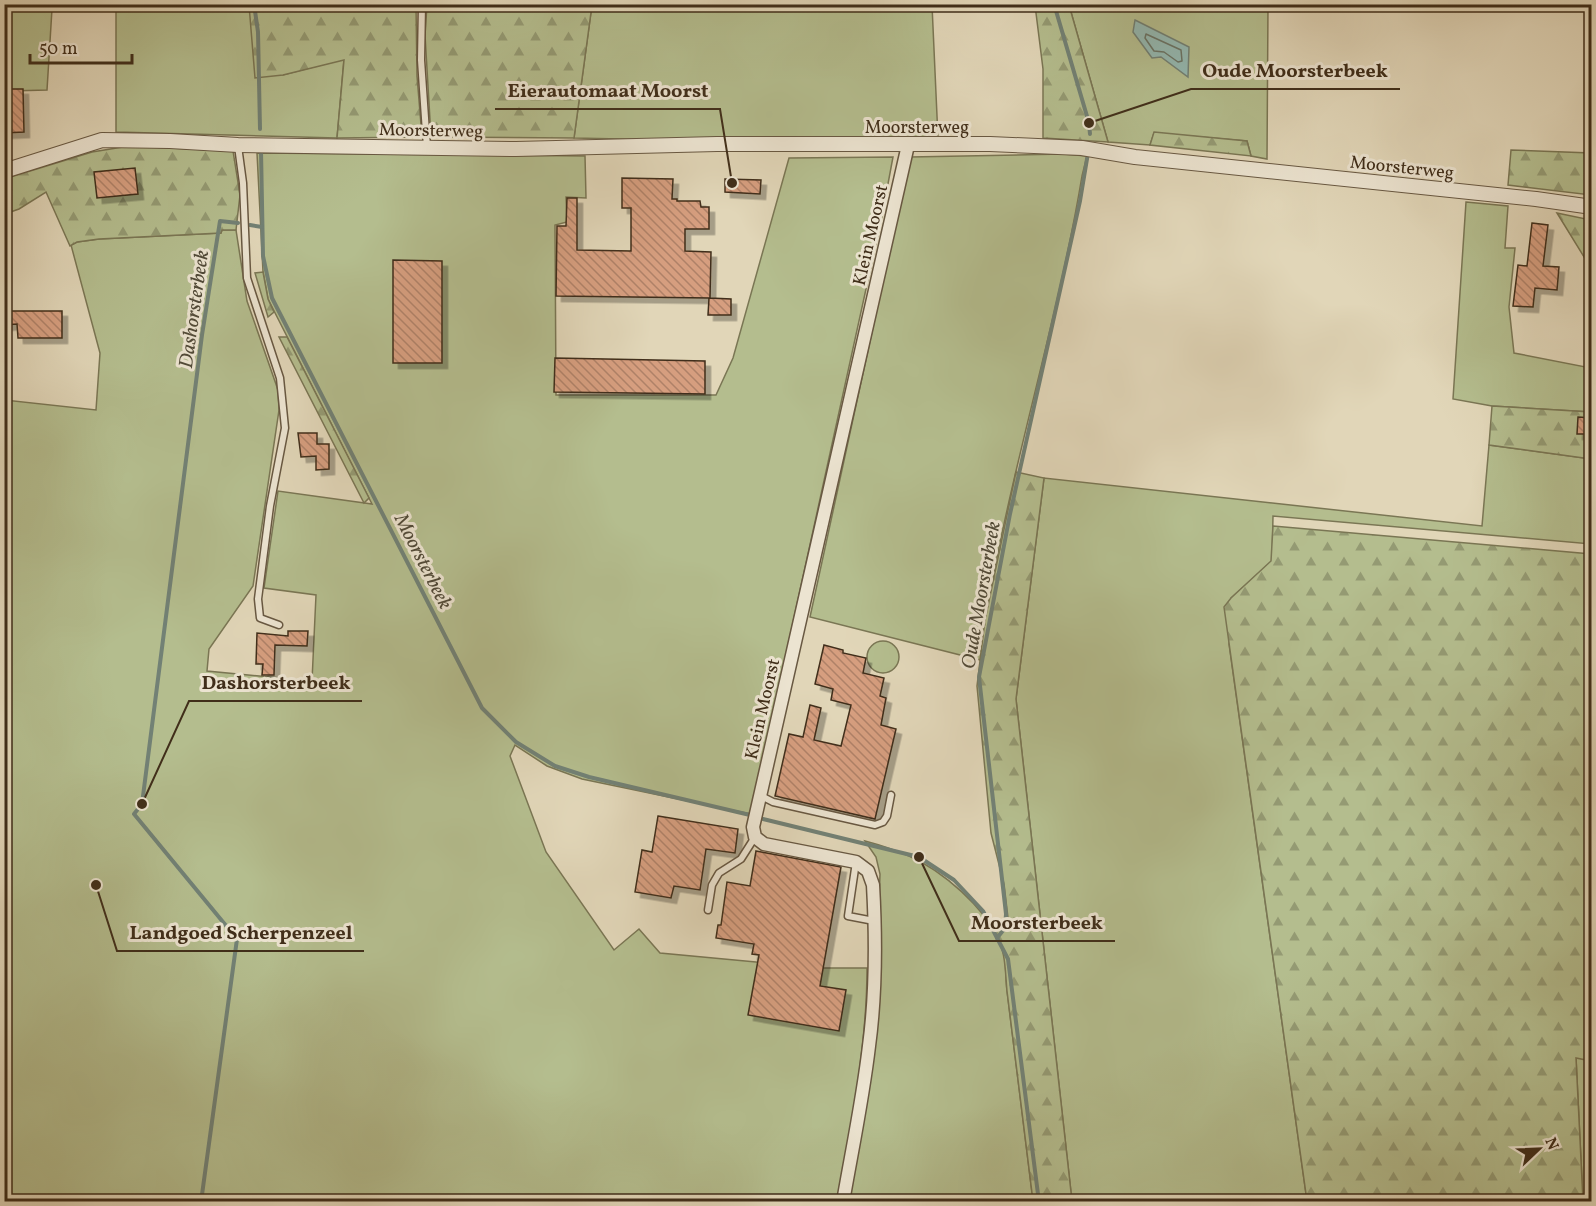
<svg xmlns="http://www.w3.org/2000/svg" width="1596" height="1206" font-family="Vollkorn,serif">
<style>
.green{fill:#b4bd8e;stroke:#7a7654;stroke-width:1.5}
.forest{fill:url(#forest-firs);stroke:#7a7654;stroke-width:1.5}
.water{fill:#94b9b2;stroke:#728175;stroke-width:1.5}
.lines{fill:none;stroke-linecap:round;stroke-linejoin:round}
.shore{stroke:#6a7466;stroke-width:1.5}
.stream{stroke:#728175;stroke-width:4}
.building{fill:url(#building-back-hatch);stroke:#402e1a;stroke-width:1.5;filter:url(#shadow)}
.service-casing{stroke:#685842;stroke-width:9}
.minor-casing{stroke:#685842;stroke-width:15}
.tertiary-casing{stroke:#685842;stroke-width:16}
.service{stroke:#ece4d1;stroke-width:6}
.minor{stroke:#ece4d1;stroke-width:12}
.tertiary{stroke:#ece4d1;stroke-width:14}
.labels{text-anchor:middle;stroke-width:6;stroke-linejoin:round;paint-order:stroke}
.street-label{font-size:18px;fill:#402e1a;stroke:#ece4d1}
.water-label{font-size:20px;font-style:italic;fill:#514a38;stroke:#ece4d1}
.leader{fill:none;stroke:#402e1a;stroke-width:2}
.callout-dot{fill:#402e1a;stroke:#ece4d1;stroke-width:2}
.callout-label{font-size:20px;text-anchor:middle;font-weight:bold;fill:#402e1a;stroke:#ece4d1;stroke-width:6;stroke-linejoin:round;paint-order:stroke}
</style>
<defs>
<pattern id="forest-firs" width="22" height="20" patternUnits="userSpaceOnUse" patternTransform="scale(1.5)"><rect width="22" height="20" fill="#b4bd8e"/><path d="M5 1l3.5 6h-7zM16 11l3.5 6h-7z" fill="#949a73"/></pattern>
<pattern id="building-back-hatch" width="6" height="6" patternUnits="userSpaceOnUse" patternTransform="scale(1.5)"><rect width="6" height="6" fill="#d69e7f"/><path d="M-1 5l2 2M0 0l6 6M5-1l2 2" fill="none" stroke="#af8167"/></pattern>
<filter id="shadow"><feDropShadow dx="5.5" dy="5.5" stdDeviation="0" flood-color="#0004"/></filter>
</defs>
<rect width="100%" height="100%" fill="#e1d6b8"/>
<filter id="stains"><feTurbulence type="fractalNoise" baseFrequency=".00333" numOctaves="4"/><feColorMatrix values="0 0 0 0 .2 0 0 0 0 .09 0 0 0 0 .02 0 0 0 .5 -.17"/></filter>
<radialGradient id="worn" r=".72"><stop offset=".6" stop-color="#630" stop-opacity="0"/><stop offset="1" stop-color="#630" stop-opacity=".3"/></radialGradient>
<!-- green -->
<g class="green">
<path d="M5,5h73v2l-26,2 -5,81 -38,1 -4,-19z"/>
<path d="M116,5h133l4,25 30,45 61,-16 -7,79 -221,-6z"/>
<path d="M592,5h340l6,133 -269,2 -95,-2z"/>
<path d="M1069,5h199l-1,154 -16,-3 -4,-15 -93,-8 -4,12 -42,-3z"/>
<path d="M257,153l328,3 1,42 -20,-1 1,25 -12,3 1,170h160l17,-37 56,-200 104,-1 -11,59 -131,598 -169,-35 -35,-13 -32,-21 -5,11 36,96 68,98 25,-21 21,24 161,15h46c0,79 -16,156 -29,233l-833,1v-802l91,10 4,-57 -29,-108 6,-3 22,-3 122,-6 1,-3h14l11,71 31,89 1,20 -26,176 -44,63 -2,22 105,10 4,-86 -52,-7 14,-97 94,13 -104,-205 -5,-27z"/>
<path d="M1063,154l24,2 -5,20c-27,163 -81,320 -102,484l-170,-43 100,-460z"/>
<path d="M1466,202l42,4 -3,42h10l-6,59 5,46 77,15v44l-99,-6 -39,-7z"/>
<path d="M1489,445l102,14v85l-318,-28 -1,45 -41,37 -2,46 78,557h-235l-56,-502 28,-221 438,48z"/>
<circle cx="883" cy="657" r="16"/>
<path d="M865,841c15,4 30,9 44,15 34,15 75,51 91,85 7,15 5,33 7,50l26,210 -184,1 29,-271 2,-57 -4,-17z"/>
<path d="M1576,1057l15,4v140h-8z"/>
</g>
<!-- forest -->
<g class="forest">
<path d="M249,5h167l1,71 5,61 -85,1 7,-78 -61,15 -28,3z"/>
<path d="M427,5h165l-18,133 -143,-1 -6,-102z"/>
<path d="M1035,5h34l39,137 -65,-4v-69z"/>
<path d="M1154,132l93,9 4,15 -101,-11z"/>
<path d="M129,146l104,5 7,44 -4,35h-14l-1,3 -122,6 -22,3 -7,4 -24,-54 -27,17 -14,5 -1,-35 88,-27z"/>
<path d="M1511,150l80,3v42l-83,-10z"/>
<path d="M1557,213l34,7v52l-2,-7z"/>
<path d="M263,272l5,27 6,13 -6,5 -13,-44z"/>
<path d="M279,337h8l82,161 -5,5z"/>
<path d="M1492,406l99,6v47l-102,-14z"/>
<path d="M1016,472l28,6 -28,221 56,502h-39l-26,-210c-2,-21 -1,-40 -12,-59l11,-7 2,-7 -4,-34 -13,-51 -14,-147 8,-66z"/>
<path d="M1273,526l318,28v507l-15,-3 7,143h-276l-83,-594 7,-9 40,-37z"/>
</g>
<!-- water -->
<path class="water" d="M1135,20l54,27 -1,30 -27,-20 -9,1 -19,-26z"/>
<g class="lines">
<!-- shore -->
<path class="shore" d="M1146,34l35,16 1,11 -4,1 -14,-10 -10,-1 -9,-13z"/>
<!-- stream -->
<g class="stream">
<path d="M254,4l4,28 2,97"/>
<path d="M1054,4l35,119 1,11"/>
<path d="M261,151l2,105 9,42 210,410 34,34 39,24 34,11 161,38"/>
<path d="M250,225l12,2"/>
<path d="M763,819l156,38 35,23 29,31 25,48 31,243"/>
<path d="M997,938l8,-10 1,-14 -27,-237 31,-163 70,-313 8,-48"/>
<path d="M201,1202l36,-263 -103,-125 8,-10 60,-469 18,-114 18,2"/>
</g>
</g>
<!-- building -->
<g class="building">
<path d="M4,89h19l1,43 -20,1z"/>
<path d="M135,168l3,26 -41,4 -3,-26z"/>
<path d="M622,178l51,1 -1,20h5v2h23l1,6h8v22h-24v22l26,1 -1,46 21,1v16h-23l1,-17 -153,-2 1,-70h9l1,-28h10v52l54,1v-43h-9z"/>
<path d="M725,179l36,1 -1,14 -35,-2z"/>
<path d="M1532,223l16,2 -5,41 16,1 -2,23 -22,-2 -2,19 -20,-1 5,-41 9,1z"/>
<path d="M393,260l49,1v102h-49z"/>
<path d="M4,311h58v27h-44l-1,-14 -13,1z"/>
<path d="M555,358l150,3v33l-151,-2z"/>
<path d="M1578,417l14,1v16h-15z"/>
<path d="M298,433h19v11h12v25l-13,1v-14l-15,1z"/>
<path d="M288,631h20l-1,15 -32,-1 -1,30h-12l1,-11h-7l1,-31 31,3z"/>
<path d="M824,645l19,5v3l23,5 -3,15 21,5 -4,18 6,2 -5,27 15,4 -21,90 -100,-23 14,-62 14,3 7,-32 11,3 -7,32 27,6 10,-41 -20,-5 2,-11 -18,-5z"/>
<path d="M658,816l80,13 -3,24 -29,-4 -6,41 -26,-4 -3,12 -36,-6 7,-42 10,2z"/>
<path d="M756,851l85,16 -21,119 26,4 -7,41 -91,-16 11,-60 -7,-1 2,-10 -38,-6 2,-13h3l6,-43 23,4z"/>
</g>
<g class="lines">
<defs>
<g id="service">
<path d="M422,4l-1,56 6,87"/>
<path d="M238,146l5,37 4,95 33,100 5,50 -15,78 -12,93 2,19 19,7"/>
<path d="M761,796l12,6 102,23 8,-3 4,-6 4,-21"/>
<path d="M856,862l-8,54 26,5"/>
<path d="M708,910l4,-25 7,-12 22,-14 14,-22"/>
</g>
<path id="minor" d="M843,1202c9,-52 20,-104 26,-156 7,-52 7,-108 4,-161l-5,-14 -12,-9 -92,-18 -9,-7 -2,-10 155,-682"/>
<path id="tertiary" d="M4,171l98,-31 68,1 68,4 278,4 201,-5h273l92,4 53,9 401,42 56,8"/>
</defs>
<!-- service casing -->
<use href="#service" class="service-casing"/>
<!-- minor casing -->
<use href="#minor" class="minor-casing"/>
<!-- tertiary casing -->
<use href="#tertiary" class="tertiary-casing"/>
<!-- service -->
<use href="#service" class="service"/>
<!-- minor -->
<use href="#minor" class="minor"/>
<!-- tertiary -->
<use href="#tertiary" class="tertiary"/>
</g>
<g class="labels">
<!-- street labels -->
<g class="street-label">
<text x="917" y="133">Moorsterweg</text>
<text transform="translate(431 130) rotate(1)" y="6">Moorsterweg</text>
<text transform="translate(1402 167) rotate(6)" y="6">Moorsterweg</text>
<text transform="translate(870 235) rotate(-77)" y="6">Klein Moorst</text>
<text transform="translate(762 709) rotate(-77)" y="6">Klein Moorst</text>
</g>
<!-- water labels -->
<g class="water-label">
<text transform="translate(193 309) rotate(-82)" y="7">Dashorsterbeek</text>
<text transform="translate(424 561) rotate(63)" y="7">Moorsterbeek</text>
<text transform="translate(980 595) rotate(-80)" y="7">Oude Moorsterbeek</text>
</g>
</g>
<!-- callouts -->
<path class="leader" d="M1089 123L1191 89H1400M732 183L720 109H495M142 804L189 701H362M919 857L959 941H1115M96 885L117 951H364"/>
<g class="callout-dot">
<circle cx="1089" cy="123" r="6"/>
<circle cx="732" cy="183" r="6"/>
<circle cx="142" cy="804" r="6"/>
<circle cx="919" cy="857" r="6"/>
<circle cx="96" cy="885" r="6"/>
</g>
<g class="callout-label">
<text x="1295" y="77">Oude Moorsterbeek</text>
<text x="608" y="97">Eierautomaat Moorst</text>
<text x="276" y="689">Dashorsterbeek</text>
<text x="1037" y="929">Moorsterbeek</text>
<text x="241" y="939">Landgoed Scherpenzeel</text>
</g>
<!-- margin -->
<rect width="1596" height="1206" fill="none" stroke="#e1d6b8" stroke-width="24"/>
<rect x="6" y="6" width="1584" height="1194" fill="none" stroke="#402e1a" stroke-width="3"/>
<rect x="12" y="12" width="1572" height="1182" fill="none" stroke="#402e1a" stroke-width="1.5"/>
<!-- north arrow -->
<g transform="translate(1539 1149) rotate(67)" stroke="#ece4d1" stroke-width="4.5" paint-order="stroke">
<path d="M0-4.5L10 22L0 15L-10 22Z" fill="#402e1a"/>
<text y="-9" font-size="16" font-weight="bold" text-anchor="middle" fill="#402e1a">N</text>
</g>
<!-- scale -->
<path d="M30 54v9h102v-9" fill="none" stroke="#402e1a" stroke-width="3"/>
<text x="39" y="54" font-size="18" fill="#402e1a" stroke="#ece4d1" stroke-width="4.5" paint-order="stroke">50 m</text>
<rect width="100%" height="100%" filter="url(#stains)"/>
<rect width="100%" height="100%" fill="url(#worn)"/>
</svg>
